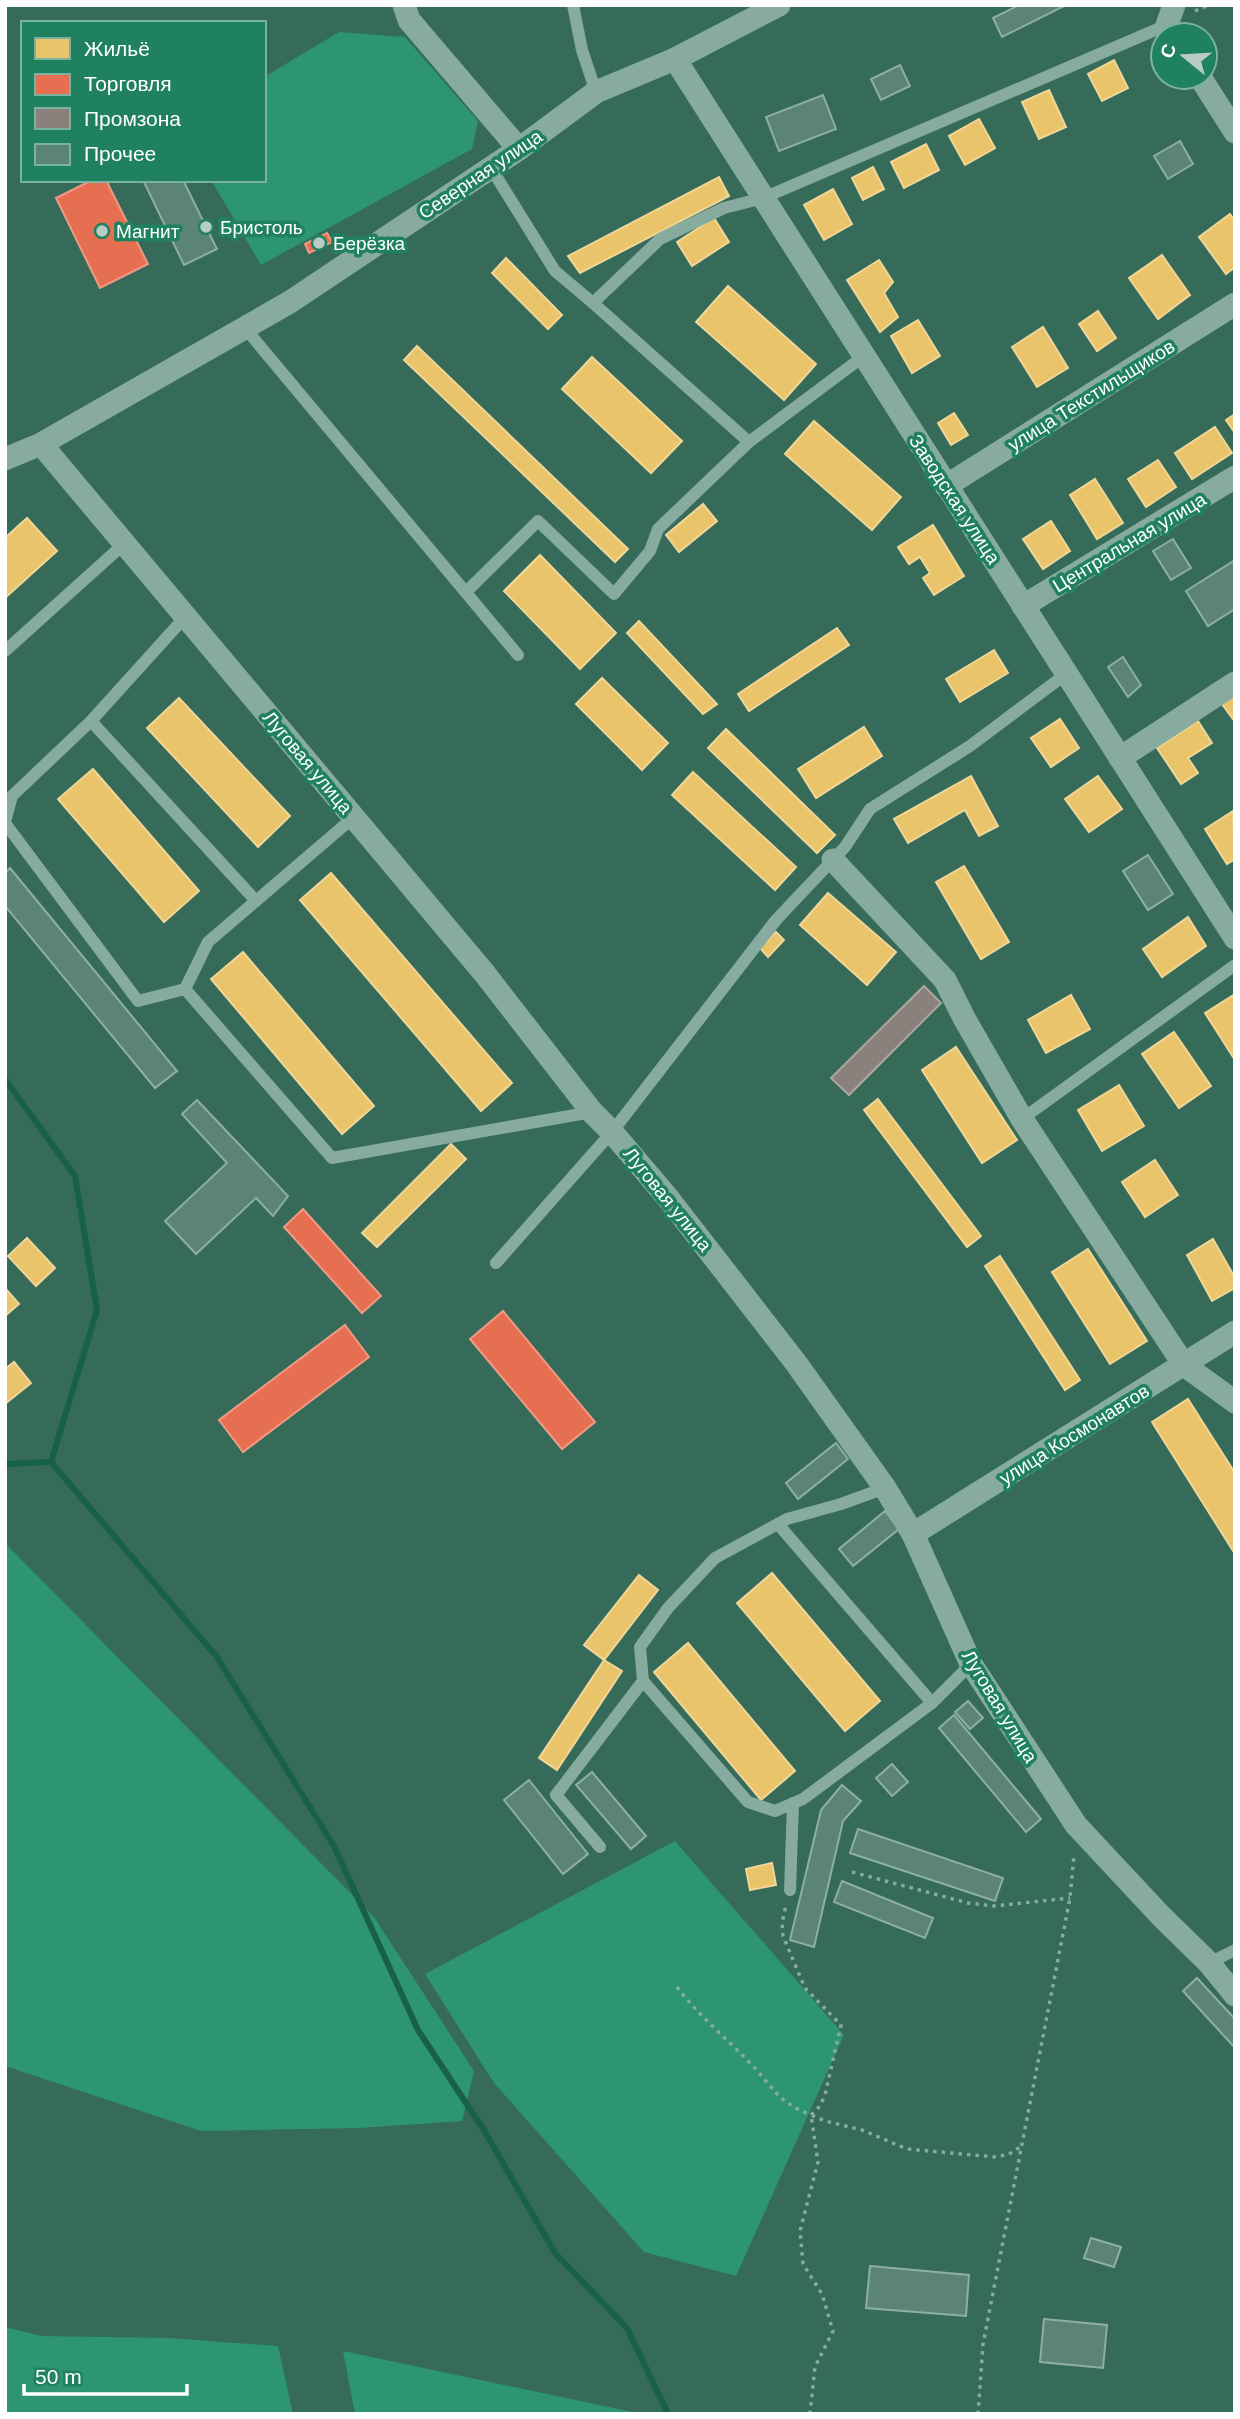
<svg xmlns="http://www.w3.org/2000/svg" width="1240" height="2419" font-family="Arial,sans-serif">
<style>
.green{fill:#2d956f}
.homes{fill:#e9c46a;stroke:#f0d697;stroke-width:2}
.shops{fill:#e76f51;stroke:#ee9a85;stroke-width:2}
.industry{fill:#8a817c;stroke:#ada7a3;stroke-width:2}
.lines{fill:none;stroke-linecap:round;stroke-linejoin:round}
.stream{stroke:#186149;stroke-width:6}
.building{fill:#5c8475;stroke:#8eafa3;stroke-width:2}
.path{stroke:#87ab9e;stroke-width:3.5;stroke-dasharray:3.5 5;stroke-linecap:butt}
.service{stroke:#87ab9e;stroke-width:12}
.minor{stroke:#87ab9e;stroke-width:23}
.poi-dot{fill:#b8cbc5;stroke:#1f815f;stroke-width:2.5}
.labels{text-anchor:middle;stroke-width:7;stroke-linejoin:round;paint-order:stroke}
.street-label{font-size:19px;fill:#fff;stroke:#1f815f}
.poi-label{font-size:19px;fill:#fff;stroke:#1f815f;text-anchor:start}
</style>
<rect width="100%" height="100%" fill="#356b58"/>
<!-- green -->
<g class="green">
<path d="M339,32l66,5 73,84 -6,28 -211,116 -50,-85h53v-103z"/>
<path d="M5,1543l369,374 100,154 -12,50 -103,7 -158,3 -196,-65z"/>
<path d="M675,1841l169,194 -108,241 -92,-24 -150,-169 -69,-109z"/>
<path d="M5,2327l36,9 128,2 109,8 15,68h-288z"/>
<path d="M343,2351l299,63h-287z"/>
</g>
<!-- homes -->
<g class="homes">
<path d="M1114,60l14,28 -26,13 -14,-27z"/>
<path d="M1049,90l17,37 -27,12 -17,-37z"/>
<path d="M979,119l16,29 -30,17 -16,-29z"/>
<path d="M926,144l13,26 -35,18 -13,-26z"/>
<path d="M873,167l11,22 -21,11 -11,-22z"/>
<path d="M719,177l10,19 -149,77 -12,-17z"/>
<path d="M833,189l19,35 -28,16 -20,-35z"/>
<path d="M1230,214l5,7v46l-9,7 -27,-37z"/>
<path d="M714,218l15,24 -37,24 -15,-24z"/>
<path d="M1162,255l28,40 -32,24 -29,-41z"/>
<path d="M506,258l56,57 -14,14 -56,-56z"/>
<path d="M879,260l14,22 -9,11 14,24 -18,15 -33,-52z"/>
<path d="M728,286l88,78 -32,36 -88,-78z"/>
<path d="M1098,311l18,27 -19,13 -18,-27z"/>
<path d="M918,320l22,36 -28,17 -21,-37z"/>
<path d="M1043,327l25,41 -31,19 -25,-40z"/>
<path d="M417,346l211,203 -13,13 -211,-202z"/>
<path d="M592,357l90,84 -31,32 -89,-84z"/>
<path d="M954,413l14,22 -17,10 -13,-22z"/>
<path d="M1235,414v19l-9,-13z"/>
<path d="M814,421l87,76 -29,33 -87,-76z"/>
<path d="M1215,427l17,26 -40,26 -17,-26z"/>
<path d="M1158,460l18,27 -30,20 -18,-28z"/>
<path d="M1095,479l28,44 -26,16 -27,-44z"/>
<path d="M703,504l14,17 -38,31 -13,-17z"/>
<path d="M27,518l30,33 -52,47v-60z"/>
<path d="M1051,521l19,30 -27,18 -20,-30z"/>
<path d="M933,525l31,51 -30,19 -11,-17 7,-5 -10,-16 -11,7 -11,-17z"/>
<path d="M540,555l76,78 -36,36 -76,-78z"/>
<path d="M639,621l78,83 -14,10 -76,-81z"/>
<path d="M837,628l12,17 -100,66 -11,-17z"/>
<path d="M994,650l14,23 -48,29 -14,-23z"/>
<path d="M602,678l66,65 -26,27 -66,-66z"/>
<path d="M1235,695v27l-13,-18z"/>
<path d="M179,698l111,118 -32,31 -111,-119z"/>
<path d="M1060,719l19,29 -28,19 -20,-29z"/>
<path d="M1198,721l14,22 -24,15 10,15 -17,11 -24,-36z"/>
<path d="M864,727l18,29 -66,42 -18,-29z"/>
<path d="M726,729l109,106 -18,18 -109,-105z"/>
<path d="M93,769l106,122 -35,31 -106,-123z"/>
<path d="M693,772l103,95 -21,23 -103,-95z"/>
<path d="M971,776l27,50 -19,10 -14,-26 -57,33 -14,-24z"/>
<path d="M1098,776l24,33 -33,23 -24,-33z"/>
<path d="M1233,811l2,48 -8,5 -22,-35z"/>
<path d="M964,866l45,76 -28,17 -45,-77z"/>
<path d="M331,873l181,210 -31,28 -181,-211z"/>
<path d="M828,893l68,59 -29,33 -67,-60z"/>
<path d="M1188,917l18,29 -44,31 -19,-28z"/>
<path d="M776,932l8,8 -16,17 -8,-9z"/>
<path d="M243,952l131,154 -32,28 -131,-155z"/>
<path d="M1235,994v66l-30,-47z"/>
<path d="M1071,995l19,34 -44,24 -18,-33z"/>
<path d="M1174,1032l37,54 -32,22 -37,-54z"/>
<path d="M956,1047l61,93 -35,23 -60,-93z"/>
<path d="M1119,1085l25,41 -42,25 -24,-41z"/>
<path d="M878,1099l103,137 -14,11 -103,-137z"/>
<path d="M451,1144l15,15 -89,88 -15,-14z"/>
<path d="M1155,1160l23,35 -33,22 -23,-35z"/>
<path d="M27,1238l28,30 -19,18 -28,-30z"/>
<path d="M1213,1239l22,39v10l-23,13 -25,-46z"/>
<path d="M1088,1249l59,92 -37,23 -58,-92z"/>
<path d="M1000,1256l80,124 -15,10 -80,-124z"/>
<path d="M5,1288l14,16 -14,12z"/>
<path d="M14,1362l17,21 -26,21v-35z"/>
<path d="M1188,1399l47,74v81l-83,-132z"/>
<path d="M772,1573l108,128 -35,30 -108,-128z"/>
<path d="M639,1575l19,15 -54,70 -20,-15z"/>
<path d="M688,1643l107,128 -34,29 -107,-128z"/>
<path d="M604,1660l18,11 -65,99 -18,-12z"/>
<path d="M772,1863l4,22 -26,5 -4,-21z"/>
</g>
<!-- shops -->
<g class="shops">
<path d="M92,180h14l42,84 -48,24 -44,-90z"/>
<path d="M327,233l5,9 -23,11 -4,-9z"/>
<path d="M303,1209l78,87 -19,17 -78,-86z"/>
<path d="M503,1311l92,111 -33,27 -92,-110z"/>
<path d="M345,1325l24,32 -126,95 -24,-32z"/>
</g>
<!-- industry -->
<path class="industry" d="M924,986l17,17 -92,92 -18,-17z"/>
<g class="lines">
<!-- stream -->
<g class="stream">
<path d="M5,1079l70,97 22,134 -46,152"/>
<path d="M51,1462l166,195 117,189 84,184 67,102 70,121 72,75 41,86"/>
<path d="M5,1464l46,-2"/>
</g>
</g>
<!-- building -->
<g class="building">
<path d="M1019,5h47l-64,32 -9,-19z"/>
<path d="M900,65l10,21 -29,14 -10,-21z"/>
<path d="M823,95l13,34 -57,22 -13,-34z"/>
<path d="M1180,141l13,23 -25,15 -14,-23z"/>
<path d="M143,180h40l34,69 -33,16z"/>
<path d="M1173,539l18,29 -20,12 -18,-29z"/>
<path d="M1235,560v49l-27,17 -22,-35z"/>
<path d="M1123,657l18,28 -13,12 -20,-30z"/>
<path d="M1148,855l25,39 -25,16 -25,-39z"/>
<path d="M10,868l167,203 -22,17 -150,-182v-33z"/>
<path d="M197,1100l91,96 -15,20 -17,-18 -60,56 -31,-33 62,-58 -45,-49z"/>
<path d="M836,1443l12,16 -50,40 -12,-16z"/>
<path d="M885,1511l14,18 -46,37 -14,-17z"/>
<path d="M968,1701l15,17 -13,11 -15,-17z"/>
<path d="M954,1715l87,104 -15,13 -87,-104z"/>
<path d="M892,1764l16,18 -16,14 -16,-18z"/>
<path d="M592,1772l54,64 -15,13 -55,-64z"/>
<path d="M529,1780l59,74 -25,20 -59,-74z"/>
<path d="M842,1785l19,16 -18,20 -29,126 -24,-7 31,-130z"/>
<path d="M858,1829l145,49 -8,23 -145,-48z"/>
<path d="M842,1881l91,37 -8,20 -91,-36z"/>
<path d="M1197,1978l38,41v29l-52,-57z"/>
<path d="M1091,2238l30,9 -7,20 -30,-9z"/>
<path d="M870,2266l99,9 -3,41 -100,-8z"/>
<path d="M1044,2319l63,6 -4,43 -63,-6z"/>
</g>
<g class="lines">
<!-- path -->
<g class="path">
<path d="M1195,11l14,-6"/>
<path d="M852,1872l116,31 26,3 76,-8"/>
<path d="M677,1987c21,28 48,50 72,75 25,25 25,38 62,53l9,-9 5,-11 16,-70 -36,-37 -22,-52 -1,-13 4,-18"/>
<path d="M810,2414l5,-47 18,-36 -11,-37 -19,-30 -3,-33 18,-69 -7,-47 14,6 37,9 45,19 89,8 13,-3 13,-8"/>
<path d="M978,2414l5,-70 87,-446 4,-43"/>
</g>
<!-- service -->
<g class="service">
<path d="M573,5l9,45 14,42"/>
<path d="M491,168l64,103 38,32 67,-64 64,-31 39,-10 404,-173"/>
<path d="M245,328l273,327"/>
<path d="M749,442l115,-86"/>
<path d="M466,592l72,-71 76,73 36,-43 8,-22 91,-87 -156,-139"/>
<path d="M186,616l-95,105 165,180"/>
<path d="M5,651l120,-108"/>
<path d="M354,817l-146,125 -23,47 147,169 260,-46"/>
<path d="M5,822l7,-26 79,-75"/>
<path d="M5,823l133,178 47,-12"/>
<path d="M1022,1119l213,-154"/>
<path d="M496,1263l116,-131 164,-212 69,-73 25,-38 100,-63 96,-72"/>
<path d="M885,1488l-44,16 -54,15 -72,39 -47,50 -28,39 3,34 105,121 27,9 28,-12 129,-96 39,-39"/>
<path d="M778,1524l154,179"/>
<path d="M600,1847l-44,-52 87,-114"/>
<path d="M790,1890l3,-87"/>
<path d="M1209,1963l26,-13"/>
</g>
<!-- minor -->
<g class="minor">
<path d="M404,5l5,15 110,129"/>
<path d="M1174,5l-7,20 7,10"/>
<path d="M675,59l560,879"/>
<path d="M1200,77l35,55"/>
<path d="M41,444l444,530 107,138 20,20 56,66 128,165 89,125 28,46 58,130 105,161 85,91 48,47 26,32"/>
<path d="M5,459l36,-15 249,-142 229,-153 77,-57 79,-33 104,-54"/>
<path d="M946,486l289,-182"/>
<path d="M1023,606l212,-129"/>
<path d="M1120,758l115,-75"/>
<path d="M833,860l112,120 19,38 58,101 162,246 51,37"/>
<path d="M913,1534l322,-202"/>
</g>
</g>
<!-- markers -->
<g class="poi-dot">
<circle cx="206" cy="227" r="7"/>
<circle cx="102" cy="231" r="7"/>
<circle cx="319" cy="243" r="7"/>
</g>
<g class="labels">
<!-- street labels -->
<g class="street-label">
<text transform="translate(480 174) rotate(-34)" y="7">Северная улица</text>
<text transform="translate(1091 395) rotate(-32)" y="7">улица Текстильщиков</text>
<text transform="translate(955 499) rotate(57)" y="7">Заводская улица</text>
<text transform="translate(1129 542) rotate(-31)" y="7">Центральная улица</text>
<text transform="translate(308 762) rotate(50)" y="7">Луговая улица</text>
<text transform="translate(668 1199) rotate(51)" y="7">Луговая улица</text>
<text transform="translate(1074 1434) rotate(-32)" y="7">улица Космонавтов</text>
<text transform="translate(1000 1706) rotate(59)" y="7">Луговая улица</text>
</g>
<!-- poi labels -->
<g class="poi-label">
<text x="220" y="234">Бристоль</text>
<text x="116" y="238">Магнит</text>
<text x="333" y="250">Берёзка</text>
</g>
</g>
<!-- border -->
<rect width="1240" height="2419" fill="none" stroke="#ffffff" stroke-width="14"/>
<!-- legend -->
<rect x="21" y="21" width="245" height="161" fill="#1f815f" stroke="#79b39f" stroke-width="2"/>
<rect x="35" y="38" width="35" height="21" fill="#e9c46a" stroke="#79b39f" stroke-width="2"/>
<text x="84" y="56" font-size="21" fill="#ffffff">Жильё</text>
<rect x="35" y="74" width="35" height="21" fill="#e76f51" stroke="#79b39f" stroke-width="2"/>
<text x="84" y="91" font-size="21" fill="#ffffff">Торговля</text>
<rect x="35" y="108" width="35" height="21" fill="#8a817c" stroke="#79b39f" stroke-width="2"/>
<text x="84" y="126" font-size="21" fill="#ffffff">Промзона</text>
<rect x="35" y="144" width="35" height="21" fill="#5c8475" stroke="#79b39f" stroke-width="2"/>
<text x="84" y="161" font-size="21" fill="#ffffff">Прочее</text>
<!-- north arrow -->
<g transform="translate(1184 56) rotate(288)"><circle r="33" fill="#1f815f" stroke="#79b39f" stroke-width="2"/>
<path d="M0-5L12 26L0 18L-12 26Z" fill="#b8cbc5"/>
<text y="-10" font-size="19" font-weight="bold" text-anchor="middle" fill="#ffffff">С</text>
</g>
<!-- scale -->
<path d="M24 2384v10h163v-10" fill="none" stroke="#ffffff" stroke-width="3.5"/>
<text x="35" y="2384" font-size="21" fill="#ffffff" stroke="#1f815f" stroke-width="5" paint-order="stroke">50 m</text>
</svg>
